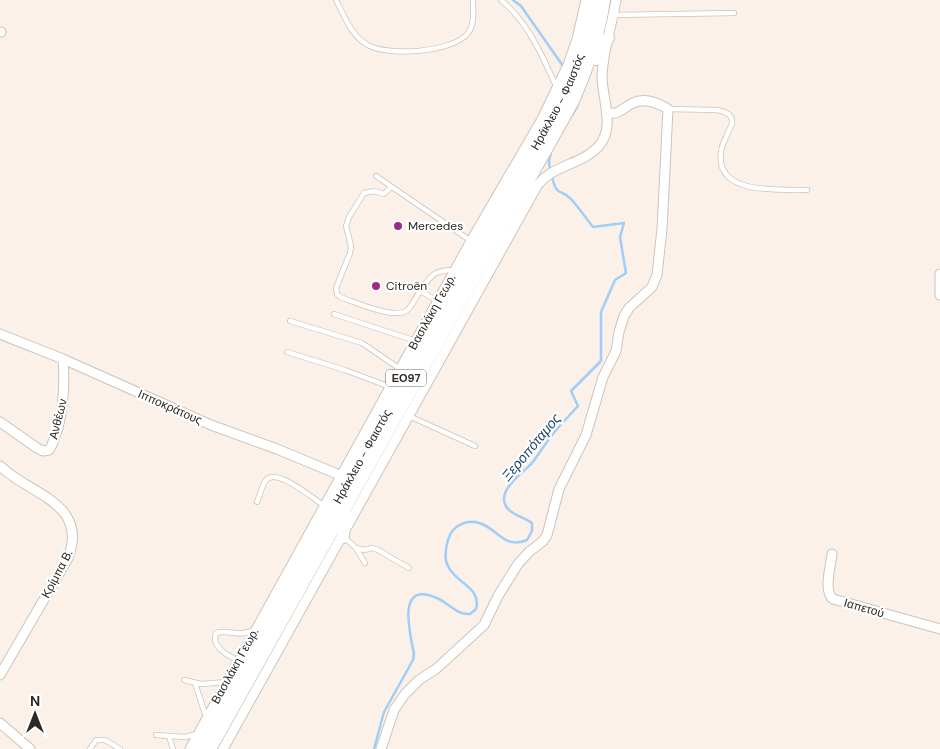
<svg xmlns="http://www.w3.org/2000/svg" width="940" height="749" font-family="'DM Sans',sans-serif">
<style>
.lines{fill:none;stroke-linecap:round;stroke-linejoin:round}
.stream{stroke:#a0cef9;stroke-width:2.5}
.service-casing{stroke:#cdc3ba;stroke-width:6}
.minor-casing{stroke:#cdc3ba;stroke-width:11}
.primary-casing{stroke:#cdc3ba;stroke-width:14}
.service{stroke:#fff;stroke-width:4.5}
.minor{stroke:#fff;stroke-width:9}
.primary{stroke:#fff;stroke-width:12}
.poi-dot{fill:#a12981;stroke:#fff;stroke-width:2}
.labels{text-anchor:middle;stroke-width:4.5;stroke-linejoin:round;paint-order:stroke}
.shield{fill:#fff;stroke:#6c6a67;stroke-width:1}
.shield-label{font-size:11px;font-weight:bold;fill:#2d2a26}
.street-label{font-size:12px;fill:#2d2a26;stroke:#fff}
.poi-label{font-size:12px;fill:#2d2a26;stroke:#fff;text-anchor:start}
.water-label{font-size:14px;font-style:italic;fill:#194467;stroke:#fff}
</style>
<rect width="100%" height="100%" fill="#fbf1e8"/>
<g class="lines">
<!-- stream -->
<g class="stream">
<path d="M513,0l8,6 42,60"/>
<path d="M572,115l6,-10"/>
<path d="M550,171l-1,-10 2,-9"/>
<path d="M374,749l10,-37 29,-52 1,-6c-4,-21 -19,-76 25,-55 10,5 18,16 31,15l6,-5c6,-22 -21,-26 -28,-43 -4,-7 -2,-19 0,-26 4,-15 20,-22 34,-16 17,7 23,25 45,16l5,-9v-8c-10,-7 -28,-10 -28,-24 0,-14 20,-27 28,-36 7,-9 13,-19 20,-28 8,-10 17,-19 26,-29l-7,-15 30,-30v-49l14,-32 11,-7 -6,-36 4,-14 -31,4c-7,-9 -14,-19 -22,-28 -10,-11 -14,-1 -19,-22"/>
</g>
<defs>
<g id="service">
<path d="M336,0c8,15 15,35 30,44 19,13 87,9 102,-11 7,-9 5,-22 5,-33"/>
<path d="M501,0c28,23 41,56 56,88"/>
<path d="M613,15l121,-2"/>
<path d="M668,109l48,1c8,1 17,4 16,13 -3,10 -10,19 -11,29 -6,44 58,37 86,38"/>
<path d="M376,176l95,65"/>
<path d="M391,187l-7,7 -10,-3 -10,2 -15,24 -3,9 5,20 -1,7 -14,35 1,6 3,3c15,5 53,22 66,14 6,-4 10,-14 14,-20l18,10"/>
<path d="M420,291c11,-15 13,-21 34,-21"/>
<path d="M334,314l82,27"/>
<path d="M290,321l72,22 38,26"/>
<path d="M287,352l58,18 45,17"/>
<path d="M409,416l66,30"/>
<path d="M257,502c3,-7 5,-17 9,-22 11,-13 47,19 59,26"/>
<path d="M344,537l12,11 8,2 8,-2 6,2 31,18"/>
<path d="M356,548l9,15"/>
<path d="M238,661c-11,-6 -27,-14 -22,-28 14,-4 21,5 38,-3"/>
<path d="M184,680l17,4 25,-2"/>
<path d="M195,683l11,34"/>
<path d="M156,735l29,2 11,-3"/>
<path d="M169,736l4,13"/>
<path d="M90,749l6,-9h9l15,9"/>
</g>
<g id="minor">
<path d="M0,32h1"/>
<path d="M940,274v21"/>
<path d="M0,334l63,25 148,66 66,24 65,27"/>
<path d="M0,422l37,26 6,3 6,-1c5,-7 6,-15 9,-22 6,-24 7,-44 5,-69"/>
<path d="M0,466c8,7 16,13 25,18 30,18 59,33 43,74l-68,117"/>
<path d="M832,554c-1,12 -9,36 1,45l107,30"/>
<path d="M0,723l30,26"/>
<path d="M190,749l281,-508 71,-122 26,-54 9,-26 9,-39"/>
<path d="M223,749l314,-563c15,-21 44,-21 61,-39 18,-19 4,-48 4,-71 1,-26 10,-51 14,-76"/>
<path d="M381,749l13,-39 11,-16 14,-14 17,-11 48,-44 14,-29 20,-32 11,-12 14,-11 4,-6 12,-46 27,-54 17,-58 13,-26 3,-19 5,-16 5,-8 23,-21 5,-12 5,-46 6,-120c-10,-6 -23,-12 -35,-6 -11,5 -13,12 -26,10"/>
</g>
<g id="primary">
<path d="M596,59l12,-21"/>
<path d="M343,537l1,-23"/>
<path id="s1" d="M199,749l364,-652c15,-32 25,-63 31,-97"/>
<path d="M210,749l363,-648c14,-33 26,-65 31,-101"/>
</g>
</defs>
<!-- service casing -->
<use href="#service" class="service-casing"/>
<!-- minor casing -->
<use href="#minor" class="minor-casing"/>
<!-- primary casing -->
<use href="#primary" class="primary-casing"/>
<!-- service -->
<use href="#service" class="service"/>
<!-- minor -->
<use href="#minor" class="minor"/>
<!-- primary -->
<use href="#primary" class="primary"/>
</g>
<!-- markers -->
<g class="poi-dot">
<circle cx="398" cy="226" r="5"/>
<circle cx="376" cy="286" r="5"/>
</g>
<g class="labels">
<!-- shield labels -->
<rect class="shield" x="386" y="369.5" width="40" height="17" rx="4"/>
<g class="shield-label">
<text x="406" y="382">ΕΟ97</text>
</g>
<!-- street labels -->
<g class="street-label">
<text dy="4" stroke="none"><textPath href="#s1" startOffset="740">Ηράκλειο - Φαιστός</textPath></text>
<text transform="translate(432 312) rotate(-61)" y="4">Βασιλάκη Γεωρ.</text>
<text transform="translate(170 407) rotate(24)" y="4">Ιπποκράτους</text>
<text transform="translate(58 419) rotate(-76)" y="4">Ανθέων</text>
<text dy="4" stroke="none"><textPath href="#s1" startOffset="335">Ηράκλειο - Φαιστός</textPath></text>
<text transform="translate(57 574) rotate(-62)" y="4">Κρίμπα Β.</text>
<text transform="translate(864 608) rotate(16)" y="4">Ιαπετού</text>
<text transform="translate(235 666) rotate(-61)" y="4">Βασιλάκη Γεωρ.</text>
</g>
<!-- poi labels -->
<g class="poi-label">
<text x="408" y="230">Mercedes</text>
<text x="386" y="290">Citroën</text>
</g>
<!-- water labels -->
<g class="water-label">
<text transform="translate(531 447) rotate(-50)" y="5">Ξεροπόταμος</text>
</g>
</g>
<!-- north arrow -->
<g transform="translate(35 714)" stroke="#ffffff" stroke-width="4" paint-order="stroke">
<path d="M0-4L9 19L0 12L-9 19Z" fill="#2d2a26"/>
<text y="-8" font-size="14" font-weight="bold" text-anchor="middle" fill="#2d2a26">N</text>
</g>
</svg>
